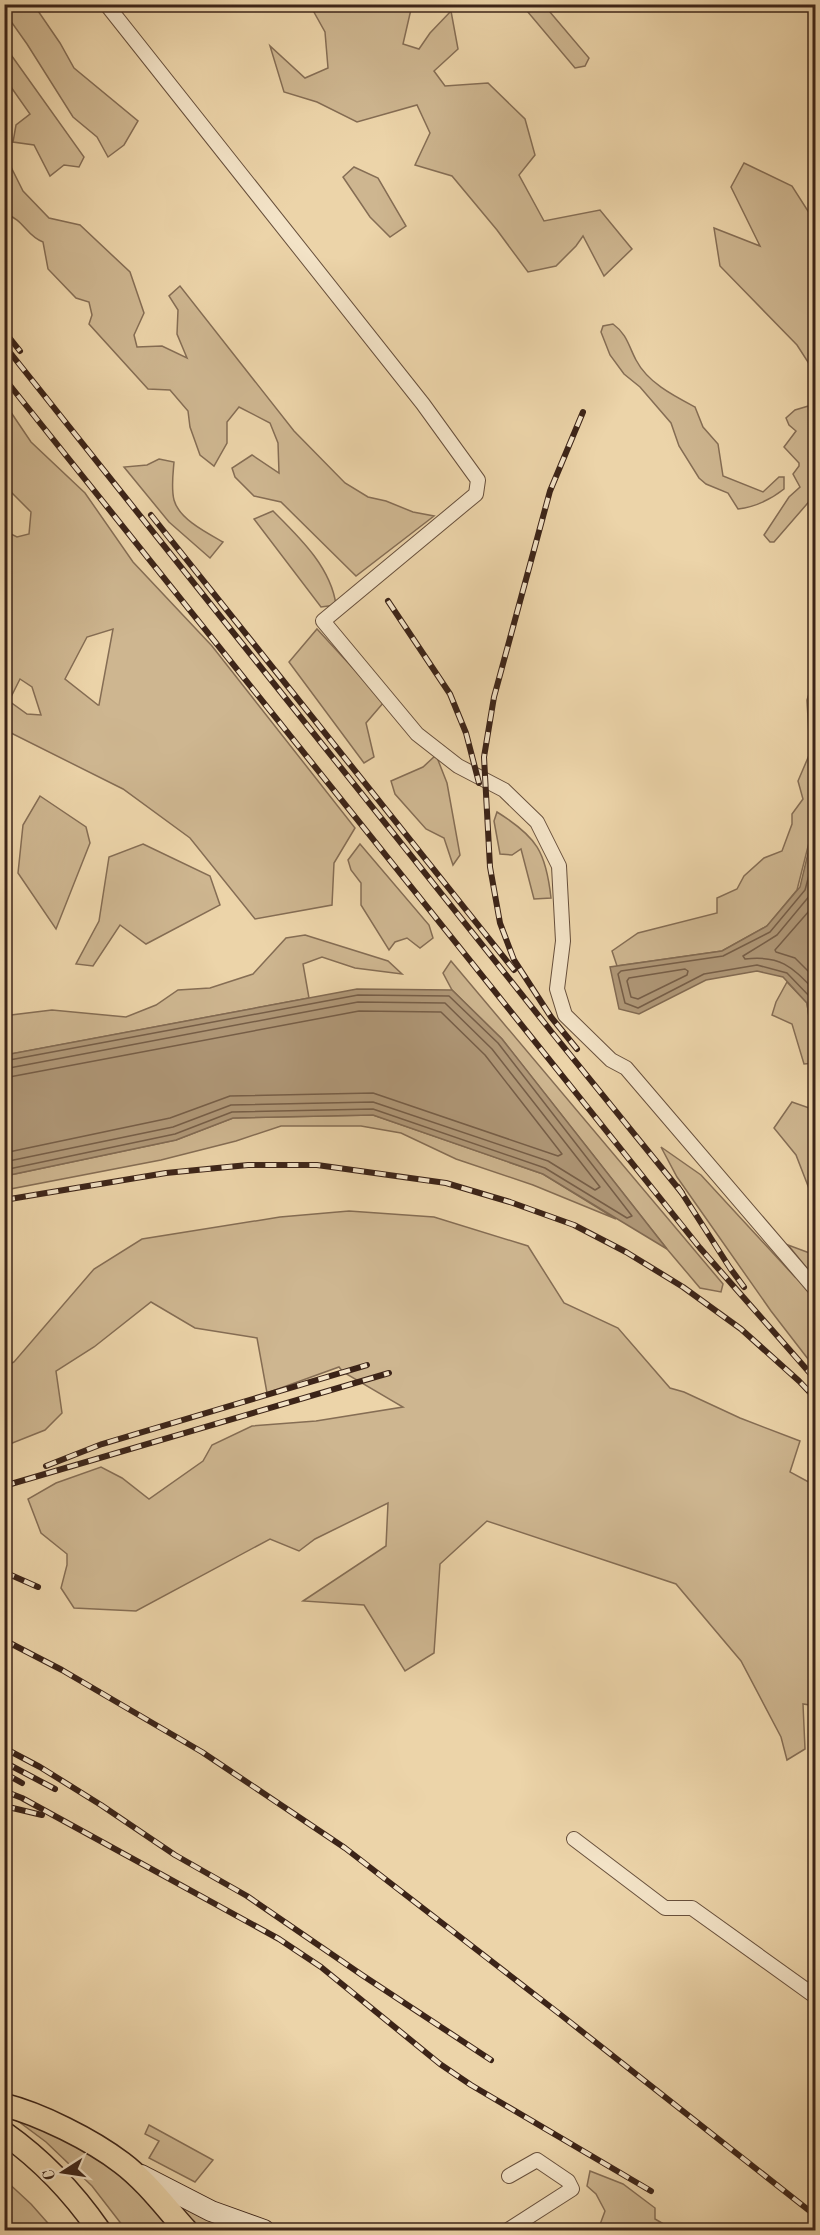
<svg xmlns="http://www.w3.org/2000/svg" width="820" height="2235" font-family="'Old Standard TT',serif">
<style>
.green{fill:#ceb690;stroke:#856d54;stroke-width:1.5;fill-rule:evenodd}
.water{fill:#b09878;stroke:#826a52;stroke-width:1.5}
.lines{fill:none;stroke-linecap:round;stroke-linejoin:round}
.shore{stroke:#765e48;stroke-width:1.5}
.minor-casing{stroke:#68503c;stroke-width:16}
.secondary-casing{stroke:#3c2418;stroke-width:22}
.primary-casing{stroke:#3c2418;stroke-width:25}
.minor{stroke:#f3e3c7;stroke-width:14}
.secondary{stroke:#f3e3c7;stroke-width:20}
.primary{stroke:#ecd4a9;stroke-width:22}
.rail-casing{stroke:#3c2418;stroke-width:6}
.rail{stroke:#f3e3c7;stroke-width:4;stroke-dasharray:11;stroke-linecap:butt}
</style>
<rect width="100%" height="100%" fill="#ecd4a9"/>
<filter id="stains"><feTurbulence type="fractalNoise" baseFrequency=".00333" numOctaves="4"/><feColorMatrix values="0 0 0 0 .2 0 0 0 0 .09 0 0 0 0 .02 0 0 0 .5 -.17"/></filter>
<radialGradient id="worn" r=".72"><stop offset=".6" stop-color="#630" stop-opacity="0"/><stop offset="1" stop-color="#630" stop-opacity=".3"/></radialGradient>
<!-- green -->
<g class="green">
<path d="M4,5h30l26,38 14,25 64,53 -14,24 -16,12 -11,-20 -24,-20 -46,-73 -22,-31z"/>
<path d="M310,5h102l-9,39 16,5 11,-16 21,-22 7,38 -24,22 11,15 43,-3 37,36 10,36 -16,20 25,46 56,-11 32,39 -28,27 -21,-40 -7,10 -20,20 -28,6 -31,-42 -45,-54 -37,-11 15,-32 -13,-28 -60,17 -40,-20 -33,-10 -14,-46 35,32 23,-10 -3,-36z"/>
<path d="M522,5h22l45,53 -4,8 -10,2z"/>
<path d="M4,45l80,112 -5,10 -15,-2 -14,11 -16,-31 -21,-3 3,-17 14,-11 -19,-27h-6z"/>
<path d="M5,155l18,36 26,27 31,7 50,47 14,41 -10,22 3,12 25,-1 25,12 -10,-24 1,-24 -9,-14 11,-10 114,145 51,52 23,14 18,4 27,11 21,4 -78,60 -75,-74 -27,-6 -19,-19 -3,-9 20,-13 27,18 -1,-30 -8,-20 -31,-16 -12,15v21l-13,23 -14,-11 -10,-28 -2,-16 -18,-21 -22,-1 -59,-65 3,-9 -3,-13 -13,-4 -28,-29 -5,-27c-17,-6 -19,-23 -38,-28z"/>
<path d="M744,163l48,23 23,36v151l-18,-28 -77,-79 -6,-38 46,18 -29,-59z"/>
<path d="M354,167l24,11 28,48 -16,11 -20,-20 -27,-40z"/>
<path d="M613,324c14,10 16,23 23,36 12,23 38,36 59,47l8,20 15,17 5,32 40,16 16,-15h5v12c-14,11 -28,18 -46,20l-10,-16 -22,-9 -7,-6 -20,-32 -8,-23 -31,-36 -16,-13 -14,-19 -9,-23 2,-6z"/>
<path d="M4,402l27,40 54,51 48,69 79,84 143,182 -21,35 -2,42 -77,14 -65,-81 -67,-49 -118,-59v-199l12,6 12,-3 2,-22 -26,-26zM113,629l-14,76h-1l-33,-26 22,-42zM20,679l12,8 9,28 -14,-1 -18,-13z"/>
<path d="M815,404l1,77 -3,16 -39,45h-4l-6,-7 25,-38 11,-10 -7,-13 6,-8v-3l-15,-16 12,-16 -7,-6 -3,-7 9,-8z"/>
<path d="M159,459l15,3c-1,12 -3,26 0,38 5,19 33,33 49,42l-13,16 -41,-36 -45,-55 23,-2z"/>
<path d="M273,511c26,26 58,56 63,94l-15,2 -67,-88z"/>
<path d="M317,629l67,73 -18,21 8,34 -10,6 -75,-101z"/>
<path d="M815,675v144l-18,71 -30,36 -45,25 -105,15 -5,-15 26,-18 79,-20v-15l20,-9 7,-13 20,-18 18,-7 10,-27v-10l11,-15 -5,-18 12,-28 -3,-53z"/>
<path d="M436,755l11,28 13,72 -7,10 -9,-27 -18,-9 -31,-35 -4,-13 32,-14z"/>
<path d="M40,796l46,31 4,16 -34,86 -38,-56 5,-48z"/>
<path d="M497,812c40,25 49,40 54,86l-17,1 -13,-50 -9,6 -12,-1 -6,-33z"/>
<path d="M143,844l67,32 10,29 -74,39 -26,-19 -27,41 -17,-2 23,-43 10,-64z"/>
<path d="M360,844l69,81 4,13 -13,10 -13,-10 -12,4 -6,8 -28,-45v-22l-10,-13 -3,-10z"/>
<path d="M305,935l83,26 14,13 -47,-6 -33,-11 -19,7 6,34 -304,57v-29l6,-11 41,-5 74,7 30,-12 22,-15 32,-2 43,-14 33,-36z"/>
<path d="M451,961l272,323 -2,8 -21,-4 -33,-39 -165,-210 -50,-49 -9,-17z"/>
<path d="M787,982l20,21 8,60 -11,1 -12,-40 -20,-9 4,-13z"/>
<path d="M792,1102l23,8v94l-19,-49 -22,-27z"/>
<path d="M373,1115l170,59 73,45 -83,-34 -77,-26 -55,-26 -40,-7h-80l-45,15 -75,19 -156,30v-14l171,-36 57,-22z"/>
<path d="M661,1147l40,28 94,102 20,14v77l-44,-57 -94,-134z"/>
<path d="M349,1211l85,6 94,29 36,57 54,25 52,60 14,4 56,26 60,23 -10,31 26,14v220l-13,-2 2,45 -18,11 -6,-23 -40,-76 -65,-77 -189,-63 -47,43 -6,89 -29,18 -41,-66 -61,-4 83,-55 2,-43 -73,36 -16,12 -29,-12 -134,72 -62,-3 -13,-20 6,-23v-11l-26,-21 -13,-34 28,-16 45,-16 21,11 27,21 54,-38 9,-16 40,-19 64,-5 87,-14 -60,-35 -4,-5 -72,26 -10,-55 -62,-10 -44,-26 -57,45 -38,24 6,42 -17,17 -40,16v-79l9,-5 80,-93 48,-30 138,-22z"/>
<path d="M788,1245l27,10v23z"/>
<path d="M12,2112l85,46 23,17 57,55h-51l-34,-44 -46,-44 -36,-27z"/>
<path d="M149,2125l64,35 -18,22 -46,-24 10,-17 -14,-7z"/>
<path d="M590,2171l33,13 32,24v11l19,11h-76l7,-19 -9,-17 -9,-8z"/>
<path d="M4,2179l27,25 23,26h-40l-9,-8z"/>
<path d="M170,2201l76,29h-48z"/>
</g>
<!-- water -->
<g class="water">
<path d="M815,824v235l-8,-56 -24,-26 -26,-6 -51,9 -67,34 -20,-5 -9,-42 112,-16 45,-25 33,-39z"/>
<path d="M357,989l95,1 50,49 165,210 -124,-75 -170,-59 -140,3 -57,22 -171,36v-121z"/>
</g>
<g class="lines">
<!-- shore -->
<g class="shore">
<path d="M816,849l-11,41 -35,42 -47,24 -102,15 -3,3 7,29 13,5 66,-34 53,-9 30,8 25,26 4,20"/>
<path d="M816,881l-5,13 -34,41 -34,21 2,3c37,-4 47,8 71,33"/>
<path d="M816,903l-41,47 1,2 19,6 21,21"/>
<path d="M685,969l3,2 -1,4 -49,24 -7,-2 -4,-16 2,-3z"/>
<path d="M4,1061l354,-66 91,1 49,47 134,173 -5,2 -82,-50 -172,-59 -141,3 -57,22 -171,36"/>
<path d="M4,1069l354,-67 87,1 47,46 108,138 -5,3 -47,-29 -175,-59 -142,3 -58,22 -169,35"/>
<path d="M4,1078l355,-67 82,1 44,43 77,99 -4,2 -185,-63 -143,3 -60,22 -166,35"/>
</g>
<defs>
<g id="minor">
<path d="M106,4l317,400 55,76 -2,14 -153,127 94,113 41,32 46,24 33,32 22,44 4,75 -6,48 8,26 46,45 15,8 190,222"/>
<path d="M574,1839l91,69h27l124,89"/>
<path d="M508,2230l64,-41 -4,-8 -31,-21 -28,16"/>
</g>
<path id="secondary" d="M141,2175l70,36 53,19"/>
<g id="primary">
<path d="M4,2105c36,9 88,35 118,58 24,18 44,45 64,67"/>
<path d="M4,2133c37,26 70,61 95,97"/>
</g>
</defs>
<!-- minor casing -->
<use href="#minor" class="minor-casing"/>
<!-- secondary casing -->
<use href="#secondary" class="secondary-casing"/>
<!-- primary casing -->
<use href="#primary" class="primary-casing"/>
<!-- minor -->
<use href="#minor" class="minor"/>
<!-- secondary -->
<use href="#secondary" class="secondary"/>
<!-- primary -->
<use href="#primary" class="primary"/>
<defs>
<g id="rail">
<path d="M4,331l16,20"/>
<path d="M4,345l550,690 128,158"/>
<path d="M4,378l696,870 116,132"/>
<path d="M151,515l363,455"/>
<path d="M388,601l62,93 16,39 13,50"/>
<path d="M577,1049l-26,-32 -37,-57 -14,-37 -10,-56 -6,-110 10,-60 56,-206 33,-79"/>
<path d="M678,1187l52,81 14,19"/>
<path d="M4,1200l162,-27 82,-8h69l129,18 64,19 64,23 52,27 57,35 58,42 58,52 17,18"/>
<path d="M46,1466l56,-22 265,-79"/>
<path d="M4,1486l385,-113"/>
<path d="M4,1572l34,15"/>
<path d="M4,1640l58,30 140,82 143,96 216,167 255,201"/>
<path d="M4,1748l36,19 61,38 74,50 72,41 115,79 129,85"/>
<path d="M4,1762l51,27"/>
<path d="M4,1773l18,10"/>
<path d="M4,1791l18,7 257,141 42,28 119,97 31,21 180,106"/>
<path d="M4,1806l38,9"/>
</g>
</defs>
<!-- rail casing -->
<use href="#rail" class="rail-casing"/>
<!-- rail -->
<use href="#rail" class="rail"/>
</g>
<!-- margin -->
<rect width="820" height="2235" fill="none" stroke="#ecd4a9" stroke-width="24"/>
<rect x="6" y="6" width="808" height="2223" fill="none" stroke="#3c2418" stroke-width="3"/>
<rect x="12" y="12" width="796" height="2211" fill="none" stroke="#3c2418" stroke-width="1.5"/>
<!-- north arrow -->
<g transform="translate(63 2172) rotate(258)" stroke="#f3e3c7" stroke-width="4.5" paint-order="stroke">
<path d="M0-4.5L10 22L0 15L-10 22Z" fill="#3c2418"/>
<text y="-9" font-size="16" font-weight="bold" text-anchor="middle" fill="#3c2418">С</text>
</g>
<rect width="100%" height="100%" filter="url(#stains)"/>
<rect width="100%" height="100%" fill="url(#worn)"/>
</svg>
